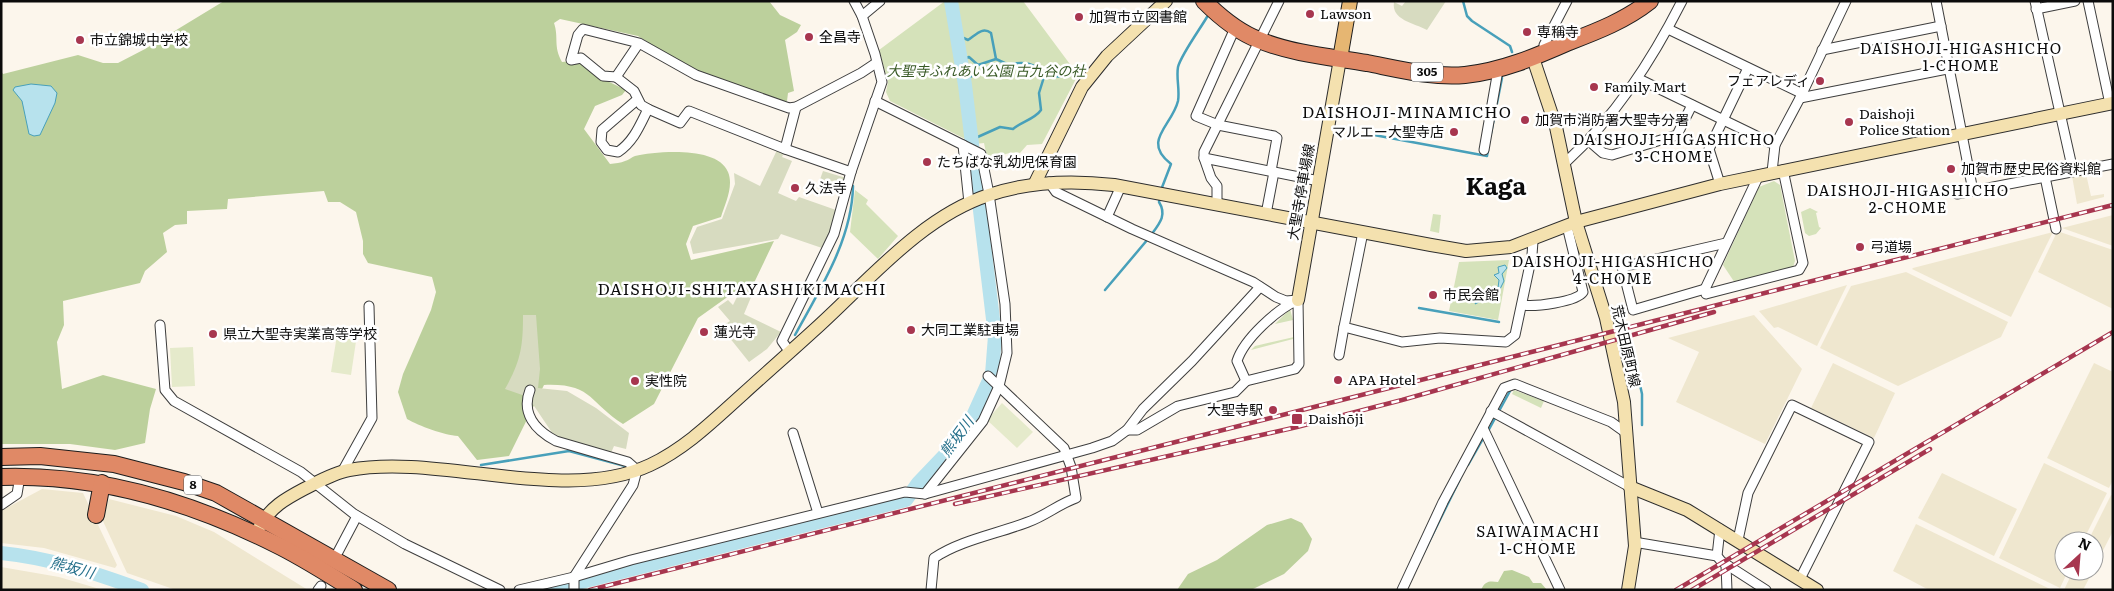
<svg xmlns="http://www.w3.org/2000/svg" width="2114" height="591" font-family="Literata,'Noto Sans JP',serif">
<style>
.farmland{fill:#efe7cf}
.green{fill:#d5e2ba}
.forest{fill:#bcd09c}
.cemetery{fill:#d7dbc0}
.pitch{fill:#e5eacb}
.water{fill:#b7e2ed;stroke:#48a0ba}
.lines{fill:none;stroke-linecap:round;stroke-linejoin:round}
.stream{stroke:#48a0ba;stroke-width:2.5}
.river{stroke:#b7e2ed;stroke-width:14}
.street-casing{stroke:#3e3e3e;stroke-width:11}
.secondary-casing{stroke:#2d2d2d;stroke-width:14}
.primary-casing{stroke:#1c1c1c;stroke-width:16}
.highway-casing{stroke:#1c1c1c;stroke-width:18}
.street{stroke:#fff;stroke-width:9}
.secondary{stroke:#f4e1af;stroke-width:12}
.primary{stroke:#e6b672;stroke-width:14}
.highway{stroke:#e08966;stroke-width:16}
.rail-casing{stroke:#a7364f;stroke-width:4.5}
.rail{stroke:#fff;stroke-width:2.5;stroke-dasharray:8;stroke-linecap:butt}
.poi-dot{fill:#a7364f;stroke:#fff;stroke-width:2}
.labels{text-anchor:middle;stroke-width:5;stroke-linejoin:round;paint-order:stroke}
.shield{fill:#fff;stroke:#545454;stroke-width:1}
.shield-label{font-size:12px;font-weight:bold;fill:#0b0b0b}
.poi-label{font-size:14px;fill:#0b0b0b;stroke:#fff;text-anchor:start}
.park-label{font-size:14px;font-style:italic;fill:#385925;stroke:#fff}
.street-label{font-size:14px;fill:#0b0b0b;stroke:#fff}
.neighbourhood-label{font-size:15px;letter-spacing:1px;fill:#0b0b0b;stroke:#fff}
.water-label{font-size:15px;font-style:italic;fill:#26708b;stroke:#fff}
.quarter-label{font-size:16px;letter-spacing:1px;fill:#0b0b0b;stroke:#fff}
.town-label{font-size:24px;font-weight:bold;fill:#0b0b0b;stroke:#fff}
</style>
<rect width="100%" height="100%" fill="#fcf6ec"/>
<!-- farmland -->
<g class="farmland">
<path d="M2086,174l5,22 13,-2v3l-27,7 -5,-28z"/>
<path d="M2113,215v31l-51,-18z"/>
<path d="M2053,232l-42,85 -99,-48 1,-1z"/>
<path d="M2060,232l53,18v59l-75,-37 18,-38z"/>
<path d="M1906,272l102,50 -7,15 -103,49 -78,-38 31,-62z"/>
<path d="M1847,285l-30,61 -39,-19 -4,1 -15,-17z"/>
<path d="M1754,315l48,54 -37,75 -89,-42 23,-50 -31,-14z"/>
<path d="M1833,363l62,30 -21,45 -63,-30z"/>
<path d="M2094,363l19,9v108l-4,8 -62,-30z"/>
<path d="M2044,463l63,30 -24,48h-19v30h4l-8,17 -61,-30z"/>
<path d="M1942,473l75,36 -23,47 -76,-38z"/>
<path d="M42,489l41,4 34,72 -2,3 -71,-20 -43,-5v-32z"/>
<path d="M2111,495l2,1v35l-19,37v-27h-6z"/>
<path d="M109,499l67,17 38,16 94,58h-132l-49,-17 -25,-54z"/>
<path d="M1916,524l136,66h-123l-36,-19z"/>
<path d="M1,567l58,10 44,13h-99l-3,-3z"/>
<path d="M2073,571h20l-10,19h-19z"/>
</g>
<!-- green -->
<g class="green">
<path d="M945,1h78l55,74 -36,69 -15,1 -7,8c-12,-2 -25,4 -31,14l-5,-24 -9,1 -85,-43 -4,-9 2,-10 -9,-32z"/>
<path d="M1774,181l6,4 15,76 -2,6 -58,16 -12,-18 36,-78z"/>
<path d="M855,190l13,10 -2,4 32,32 -20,23 -28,-27z"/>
<path d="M1810,208l8,4 -2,1 3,14 2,1 -5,6 -7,2 -4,-3 -4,-21z"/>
<path d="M1433,214l8,1 -2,18 -9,-2z"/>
<path d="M1509,260l-11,60 -49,-9 10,-49z"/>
<path d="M1290,309l3,11 -18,4z"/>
<path d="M1294,337l-1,2 -42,11 4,-4z"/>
<path d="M1514,390l30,11 -3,7 -29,-14z"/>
</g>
<!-- forest -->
<g class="forest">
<path d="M224,1h545l11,14 21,10 -4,7 -12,8 9,51 -6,2 -1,8 -7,1 -90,-33 -52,-33 -78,-17 -6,4c5,15 -1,23 8,39l19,-2 22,19 23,11 -4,5 -27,11 -11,23 26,35c5,-1 11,-1 15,-3 4,-1 7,-4 10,-5 22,-5 83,-10 93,16 6,14 -3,32 -7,45l-28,9 -7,18 5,16 83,-19 -21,44 -13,3 -42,30 -44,86 -31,20c-34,-21 -30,-41 -79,-39l-35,71 -32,4 -19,-24c-14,-1 -39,-10 -51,-17l-9,-27 5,-18 28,-64 5,-18 -4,-15 -64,-14 -5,-9v-13l-7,-29 -16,-10h-12l-4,-11 -96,8 -1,10 -40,2v13l-12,1 -12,8 4,19 -22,19 -5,12 -77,18 1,24 -7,17 5,47 41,-14 53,14 -6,20 -5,34 -30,7 -45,-6h-69v-373l2,3 75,-19 25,8h15l27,-14z"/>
<path d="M1291,518l11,5 10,16 -4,12 -24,23 -33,16h-74l11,-16 29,-14 50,-35z"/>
<path d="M1512,570l17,7 4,6h8l6,7h-66c4,-9 8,-9 17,-8l6,-11z"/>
</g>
<!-- cemetery -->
<g class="cemetery">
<path d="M1406,1h40l-19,29c-13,-7 -36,-10 -33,-28l8,4z"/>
<path d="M777,150l7,3 -2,4 10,4 -14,32 18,8 3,-4 37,13 -7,23 -7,15 -41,-14 -3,5 -85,15 -3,-12 7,-15 25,-8 13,-35 -1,-11 26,13z"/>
<path d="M823,171l23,7 -5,17 -24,-7z"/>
<path d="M747,287l7,3 -10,24 37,18 -14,17 -18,13 -28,-35 9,-6 -12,-14 10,-7 5,5 8,-16z"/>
<path d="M523,315h13l4,54 -2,19 29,3 29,17 33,25 -3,16 -12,-3 -3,7 -56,-16 -27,-40 -23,-8c16,-28 18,-43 18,-74z"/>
</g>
<!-- pitch -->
<g class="pitch">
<path d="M358,328l-7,47 -20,-3 7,-43z"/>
<path d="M193,347l2,39 -23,1 -2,-39z"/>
<path d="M1002,403l31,29 -16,16 -30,-28z"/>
</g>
<!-- water -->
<g class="water">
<path d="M31,84l20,2 6,7 -2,10 -15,32 -6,1 -5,-2 -7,-33 -9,-11 2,-3z"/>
<path d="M1505,265l2,3 -5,6 2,7 -6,12 -23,11 2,-4 21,-12 1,-8 -5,-5 5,-2 -1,-6z"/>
</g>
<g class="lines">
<!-- stream -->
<g class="stream">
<path d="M1463,1l4,15 5,5 38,25 2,6"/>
<path d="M957,35l11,5c7,-4 14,-14 23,-7l5,26 13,6c12,-4 30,-3 35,12"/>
<path d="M961,60l8,-3 9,8"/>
<path d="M964,79l8,-3 6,-11 18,-6"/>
<path d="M1491,133l11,-55"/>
<path d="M1374,135l113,21 1,-6"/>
<path d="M971,140l29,-13 13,2c8,-7 22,-10 28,-19l-2,-17 5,-16 25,-1"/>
<path d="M1161,190l10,-26c-30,-23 1,-38 7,-63 2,-11 -2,-23 0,-34 3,-12 22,-38 29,-50"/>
<path d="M1151,235c9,-12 16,-20 8,-33l1,-4"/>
<path d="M1105,290l43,-51"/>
<path d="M1419,308l80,14"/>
<path d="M795,335c25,-46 57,-95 58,-149"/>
<path d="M1631,344l11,50v31"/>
<path d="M1487,433l23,-42"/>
<path d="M481,465l88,-14 56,15"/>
<path d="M1468,465l16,-28"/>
<path d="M1423,554l37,-75"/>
</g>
<!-- river -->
<g class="river">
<path d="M1,553c50,5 94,20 141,37"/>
<path d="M550,590l356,-90 12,-17 41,-43 9,-13 24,-53 3,-38 -30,-251 -14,-84"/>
</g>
<defs>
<g id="street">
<path d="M1936,1l37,190"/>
<path d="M2035,1l38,170"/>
<path d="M2088,1l22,103"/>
<path d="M2036,9l39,-8"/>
<path d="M862,16l18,-15"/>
<path d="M1235,28l-39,88 22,9 56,11 3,2 -6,33"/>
<path d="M1668,29l133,64"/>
<path d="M639,43l-23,34 -13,-1 -22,-18 -10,2 7,-25 5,-6 56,14 57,32 93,33 7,-1 65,-34 15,-10"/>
<path d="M1822,50l119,-24"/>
<path d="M1545,52l-1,-7 23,-44"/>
<path d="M616,77l18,14 4,8 -36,31 -1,12 6,8 11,2c16,-11 22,-27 30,-43l-7,-4 -3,-6"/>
<path d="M1639,79l136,66"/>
<path d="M1800,98l147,-29"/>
<path d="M875,101l106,53 8,40 16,110 2,49 -8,33 -16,35 -58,73"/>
<path d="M648,109l32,14 9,-12 96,38 66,23"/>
<path d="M1588,140l15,13 9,2 65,-20 15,-30"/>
<path d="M963,145l6,58"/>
<path d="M785,149l11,-42"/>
<path d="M1484,150l14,-80"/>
<path d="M1204,158v-6l75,-151"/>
<path d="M1565,163c50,-46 86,-101 117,-162"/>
<path d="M1772,172l3,-27 25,-47 46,-97"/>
<path d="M1759,175l-54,114 1,5 93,-24 4,-7 -20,-93"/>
<path d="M2045,177l11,52"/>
<path d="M1049,182l7,10 76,37 121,53 23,15 10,4 12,-1"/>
<path d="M1720,184l-11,-35 39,-81"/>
<path d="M1957,194l156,-30"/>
<path d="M1217,205v-19l-6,-8 -7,-20 115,23"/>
<path d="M1266,214l8,-42"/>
<path d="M1107,217l14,-31"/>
<path d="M1363,232l-19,95 58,15 38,-4 66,4 9,-7 17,-80 1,-14"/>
<path d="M1705,289l-72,21 -11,-43 104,-24"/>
<path d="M1298,300l1,64 -4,5 -49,12 -9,-20c7,-22 40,-52 61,-61z"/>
<path d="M1522,305c12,2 55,-3 61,-13l-16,-66"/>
<path d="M160,325l5,65 9,11 127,71 53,42 51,30 95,46"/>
<path d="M789,351l-7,-10 52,-107 17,-62 31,-90 -7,-28 -13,-38 -8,-15"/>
<path d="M1339,355l5,-28"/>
<path d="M530,390c-9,23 5,40 26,51l72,21 9,8 -4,15 -59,92v13"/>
<path d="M1491,411l139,76"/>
<path d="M1483,428l77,162"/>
<path d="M1127,430h10l41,-24 57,-14 11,-11"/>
<path d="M793,433l25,80"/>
<path d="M342,472l30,-54 -3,-112"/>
<path d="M1,505l16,-11 3,-18"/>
<path d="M1720,529l-3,27 4,5 45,29"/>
<path d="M1738,540l10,-47 44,-88 77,37 -69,137"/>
<path d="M1634,542l83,14"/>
<path d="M338,552l19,-36"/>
<path d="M1726,566l1,24"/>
<path d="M318,590l3,-4"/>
<path d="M519,590l55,-13 57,-17 274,-68 20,2 167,-46 20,-7 15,-11 16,-21 49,-48 68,-74"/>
<path d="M931,590l3,-32c27,-18 63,-24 94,-36 17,-6 31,-18 48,-24l-5,-31 -7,-19 -76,-72"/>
<path d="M1402,590l41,-88 61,-114 11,-4 96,38 14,10"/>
</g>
<g id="secondary">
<path d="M1533,58l23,69 20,95 30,96 18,84 11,144 -7,44"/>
<path d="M1035,183l47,-96 25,-31 59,-55"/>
<path d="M1298,300l42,-241"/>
<path d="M1630,487l57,23 130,80"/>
<path d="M260,526c11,-19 25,-27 44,-37 14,-7 29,-16 45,-19 91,-17 215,35 301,-5 36,-17 64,-45 93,-71 23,-21 46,-41 69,-62 53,-47 108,-115 177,-137 41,-14 82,-15 125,-10l317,60 35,6 45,-4 65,-25 144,-38 393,-81"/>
</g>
<path id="primary" d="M1340,59l10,-58"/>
<g id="highway">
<path d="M1204,1c16,16 34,31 55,39 34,14 72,17 108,23 31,6 66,15 98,12 37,-4 70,-18 104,-33 29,-11 57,-22 81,-41"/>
<path d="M1,457l39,-1 74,8 70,18 32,11 172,97"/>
<path d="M1,477c97,-3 188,24 274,67 27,13 53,30 79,46"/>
<path d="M96,515l6,-32"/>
</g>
</defs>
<!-- street casing -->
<use href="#street" class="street-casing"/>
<!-- secondary casing -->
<use href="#secondary" class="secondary-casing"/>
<!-- primary casing -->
<use href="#primary" class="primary-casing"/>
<!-- highway casing -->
<use href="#highway" class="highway-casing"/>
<!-- street -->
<use href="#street" class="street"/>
<!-- secondary -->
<use href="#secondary" class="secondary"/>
<!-- primary -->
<use href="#primary" class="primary"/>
<!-- highway -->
<use href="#highway" class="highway"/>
<defs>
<g id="rail">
<path d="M955,504l342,-77 105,-27 312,-88"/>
<path d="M590,590l1523,-385"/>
<path d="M1676,590l437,-258"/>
<path d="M1692,590l238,-141"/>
</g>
</defs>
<!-- rail casing -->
<use href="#rail" class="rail-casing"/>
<!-- rail -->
<use href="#rail" class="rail"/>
</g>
<!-- markers -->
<g class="poi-dot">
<circle cx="1310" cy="14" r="5"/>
<circle cx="1079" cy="17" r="5"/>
<circle cx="1527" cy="32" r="5"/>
<circle cx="809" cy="37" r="5"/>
<circle cx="80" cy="40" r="5"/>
<circle cx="1820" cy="81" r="5"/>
<circle cx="1594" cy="87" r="5"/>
<circle cx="1525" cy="120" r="5"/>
<circle cx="1849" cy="122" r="5"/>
<circle cx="1454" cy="132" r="5"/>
<circle cx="927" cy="162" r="5"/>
<circle cx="1951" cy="169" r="5"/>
<circle cx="795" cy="188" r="5"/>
<circle cx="1860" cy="247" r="5"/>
<circle cx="1433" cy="295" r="5"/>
<circle cx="911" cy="330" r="5"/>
<circle cx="704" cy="332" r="5"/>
<circle cx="213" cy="334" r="5"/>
<circle cx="1338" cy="380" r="5"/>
<circle cx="635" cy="381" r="5"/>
<circle cx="1273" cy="410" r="5"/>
<rect x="1291" y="413" width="12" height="12" rx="2.5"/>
</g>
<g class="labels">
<!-- shield labels -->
<g class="shield">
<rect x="1411" y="62.5" width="32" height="19" rx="4"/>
<rect x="184" y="475.5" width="18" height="19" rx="4"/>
</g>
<g class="shield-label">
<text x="1427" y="76">305</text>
<text x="193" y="489">8</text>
</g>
<!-- poi labels -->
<g class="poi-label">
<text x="1320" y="19">Lawson</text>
<text x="1089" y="22">加賀市立図書館</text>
<text x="1537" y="37">専稱寺</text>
<text x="819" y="42">全昌寺</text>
<text x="90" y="45">市立錦城中学校</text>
<text x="1810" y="86" text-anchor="end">フェアレディ</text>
<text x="1604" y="92">Family Mart</text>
<text x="1859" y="119">Daishoji<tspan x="1859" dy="16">Police Station</tspan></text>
<text x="1535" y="125">加賀市消防署大聖寺分署</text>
<text x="1444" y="137" text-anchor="end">マルエー大聖寺店</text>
<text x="937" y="167">たちばな乳幼児保育園</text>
<text x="1961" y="174">加賀市歴史民俗資料館</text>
<text x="805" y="193">久法寺</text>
<text x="1870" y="252">弓道場</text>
<text x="1443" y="300">市民会館</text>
<text x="921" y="335">大同工業駐車場</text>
<text x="714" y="337">蓮光寺</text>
<text x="223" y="339">県立大聖寺実業高等学校</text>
<text x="1348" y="385">APA Hotel</text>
<text x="645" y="386">実性院</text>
<text x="1263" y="415" text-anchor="end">大聖寺駅</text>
<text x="1308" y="424">Daishōji</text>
</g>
<!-- park labels -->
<g class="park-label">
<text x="986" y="76">大聖寺ふれあい公園 古九谷の社</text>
</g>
<!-- street labels -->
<g class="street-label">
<text transform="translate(1301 192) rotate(-80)" y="5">大聖寺停車場線</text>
<text transform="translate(1626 346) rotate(77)" y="5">荒木田原町線</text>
</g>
<!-- neighbourhood labels -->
<g class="neighbourhood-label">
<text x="1961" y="54">DAISHOJI-HIGASHICHO<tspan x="1961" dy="17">1-CHOME</tspan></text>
<text x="1674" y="145">DAISHOJI-HIGASHICHO<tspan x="1674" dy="17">3-CHOME</tspan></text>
<text x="1908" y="196">DAISHOJI-HIGASHICHO<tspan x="1908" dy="17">2-CHOME</tspan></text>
<text x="1613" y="267">DAISHOJI-HIGASHICHO<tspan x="1613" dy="17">4-CHOME</tspan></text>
<text x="1538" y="537">SAIWAIMACHI<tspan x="1538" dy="17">1-CHOME</tspan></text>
</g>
<!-- water labels -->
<g class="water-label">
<text transform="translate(957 437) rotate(-54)" y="5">熊坂川</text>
<text transform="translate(72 568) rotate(15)" y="5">熊坂川</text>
</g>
<!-- quarter labels -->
<g class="quarter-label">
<text x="1407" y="118">DAISHOJI-MINAMICHO</text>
<text x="742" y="295">DAISHOJI-SHITAYASHIKIMACHI</text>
</g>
<!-- town labels -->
<g class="town-label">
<text x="1496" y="195">Kaga</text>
</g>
</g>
<!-- border -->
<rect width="2114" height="591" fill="none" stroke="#0b0b0b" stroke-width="5"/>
<!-- north arrow -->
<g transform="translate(2079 556) rotate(26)"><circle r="24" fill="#ffffff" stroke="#9d9d9d"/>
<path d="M0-4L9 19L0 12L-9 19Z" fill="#a7364f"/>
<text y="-8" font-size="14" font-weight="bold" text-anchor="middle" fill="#0b0b0b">N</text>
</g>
</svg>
